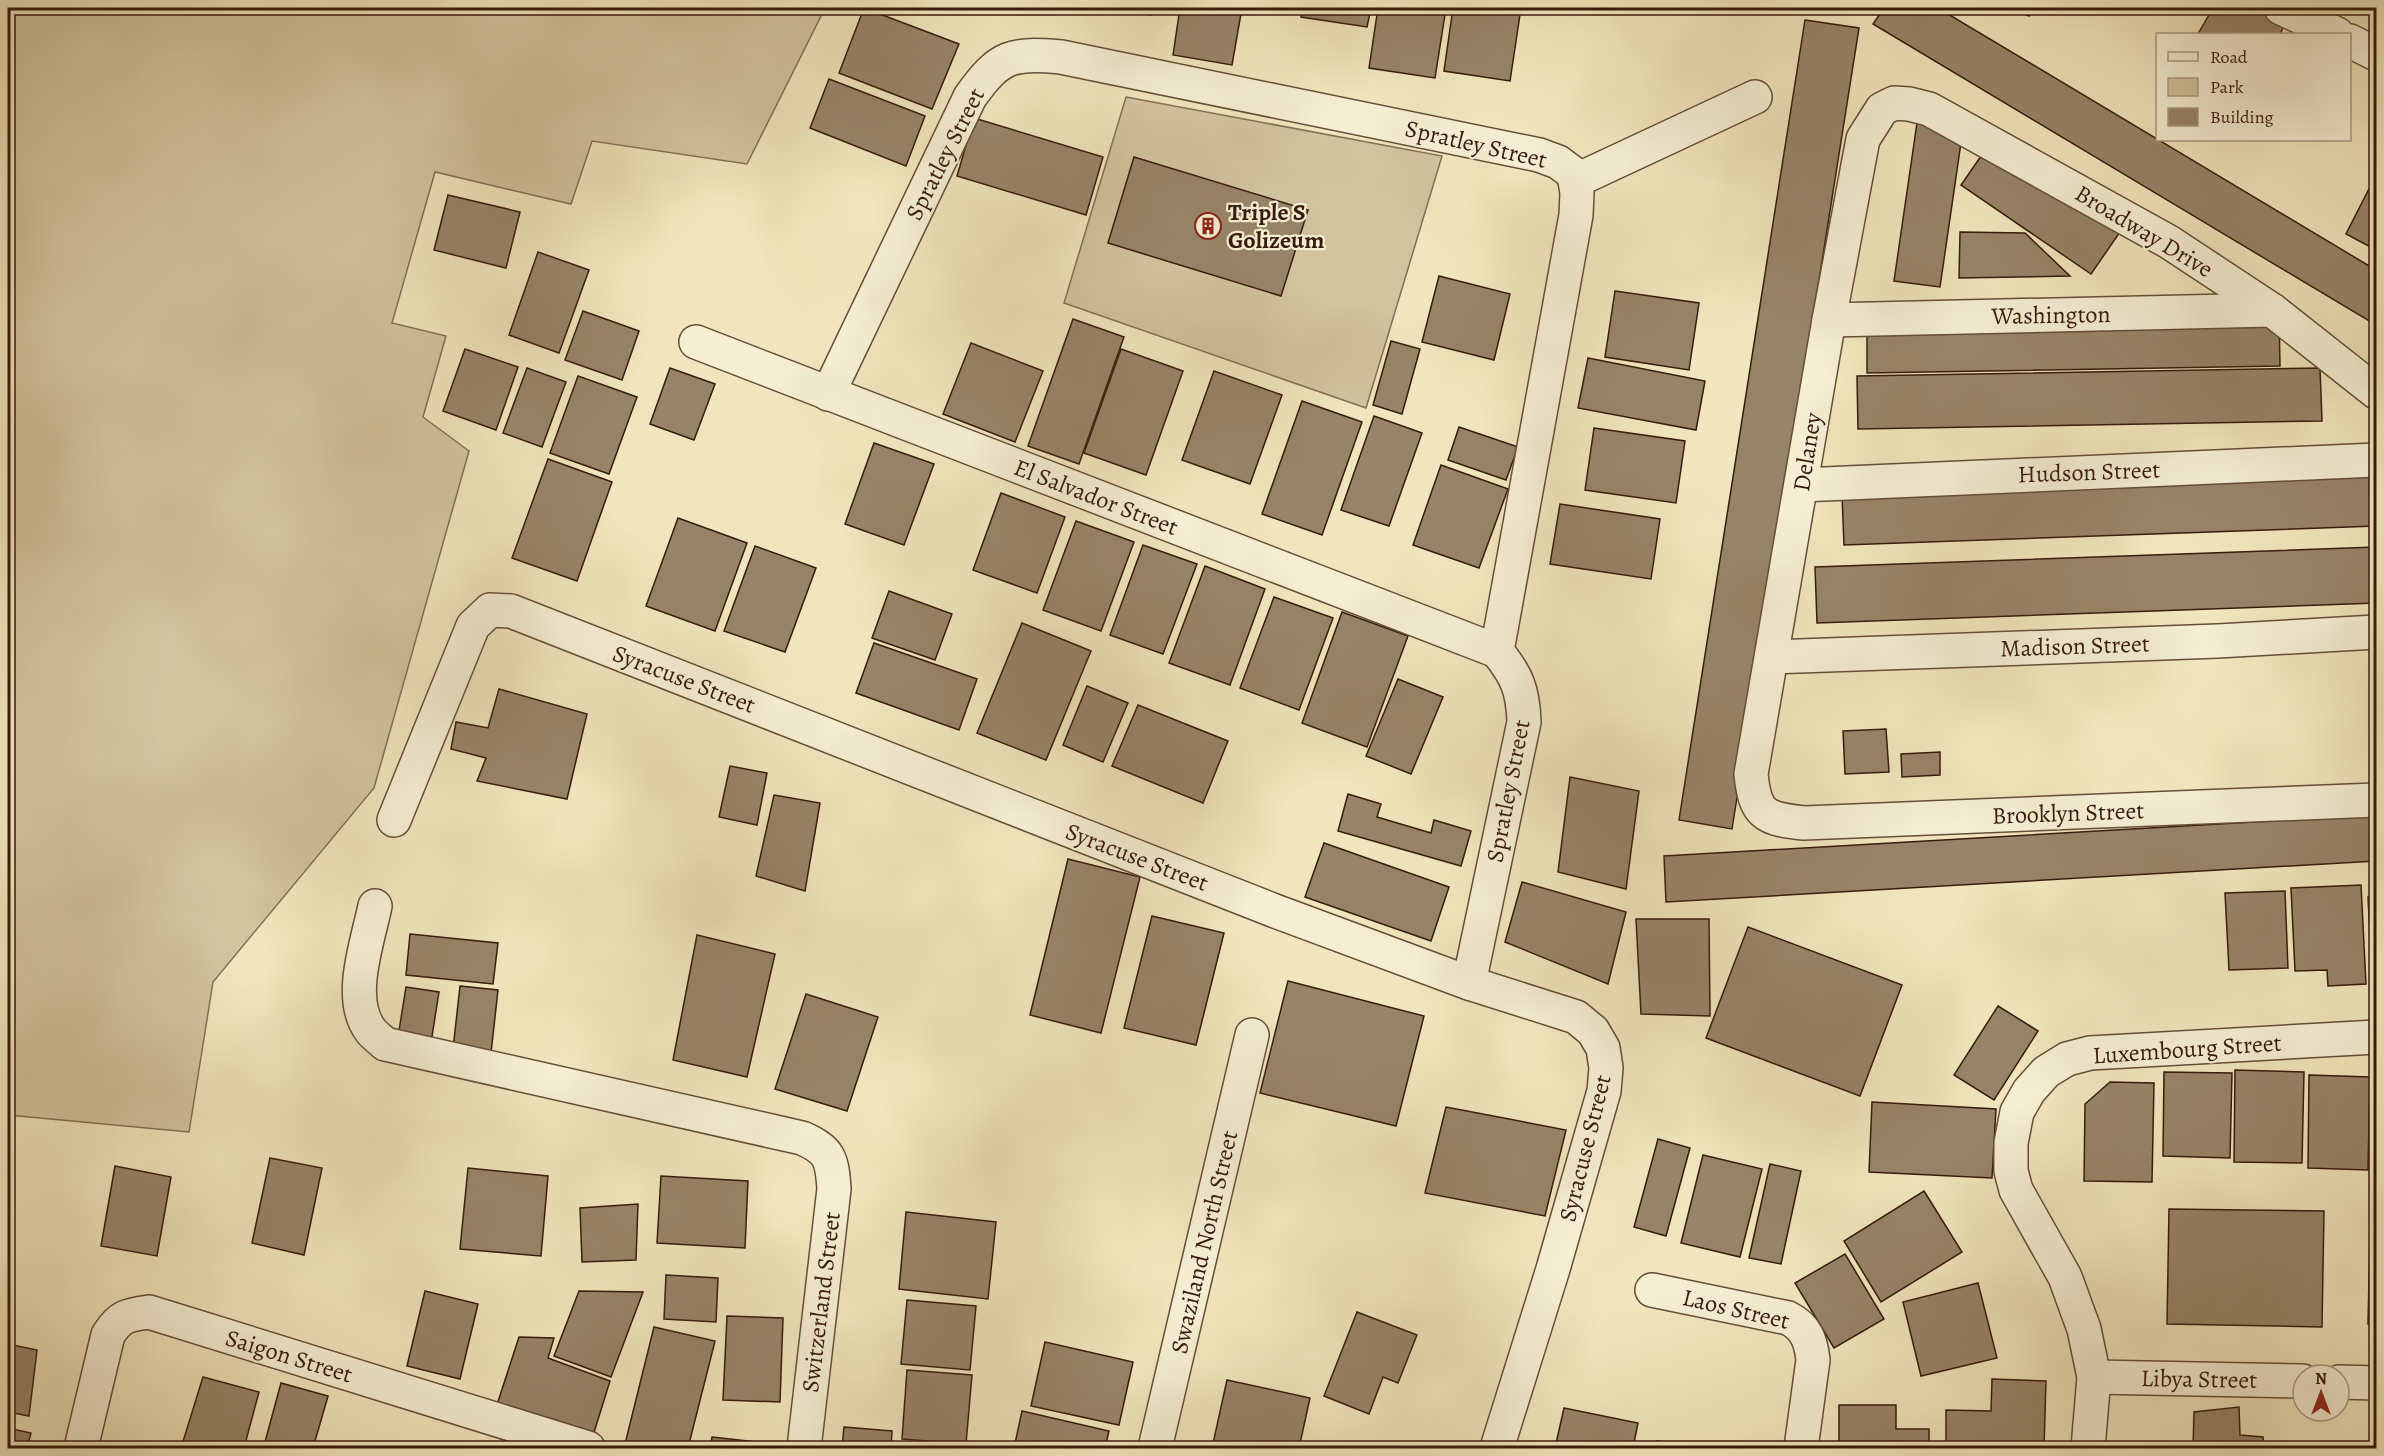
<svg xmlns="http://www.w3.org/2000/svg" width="2384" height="1456" font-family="Alegreya,serif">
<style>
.green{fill:#d1c39e;stroke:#846f55;stroke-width:1.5}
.building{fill:#978468;stroke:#371b0c;stroke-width:1.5}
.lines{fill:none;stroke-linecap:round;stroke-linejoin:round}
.street-casing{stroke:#654e38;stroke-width:36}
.street{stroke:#f5eed3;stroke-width:33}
.labels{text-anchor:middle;stroke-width:4.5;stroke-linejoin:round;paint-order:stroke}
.street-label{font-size:24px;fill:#371b0c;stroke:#f5eed3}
.poi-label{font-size:24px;font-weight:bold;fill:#371b0c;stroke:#f5eed3;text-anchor:start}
</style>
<rect width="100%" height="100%" fill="#f0e5bc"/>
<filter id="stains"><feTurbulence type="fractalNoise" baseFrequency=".00333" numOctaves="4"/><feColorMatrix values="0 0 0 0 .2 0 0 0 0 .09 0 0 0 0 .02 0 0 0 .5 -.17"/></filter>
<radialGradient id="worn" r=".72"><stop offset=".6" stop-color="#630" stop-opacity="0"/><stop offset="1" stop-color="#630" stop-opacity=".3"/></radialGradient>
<!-- green -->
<g class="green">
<path d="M8,8h817l-78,156 -155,-23 -21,63 -136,-32 -43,151 54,13 -23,81 46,34 -95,337 -161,194 -24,150 -181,-17z"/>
<path d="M1126,97l316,59 -76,252 -302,-105z"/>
</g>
<!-- building -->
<g class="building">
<path d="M864,8l95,36 -27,65 -93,-36z"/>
<path d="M1105,8h48l-2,7z"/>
<path d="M1180,8h62l-10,57 -59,-10z"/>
<path d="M1302,8h69l-4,19 -66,-10z"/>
<path d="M1378,8h68l-11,70 -66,-10z"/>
<path d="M1453,8h68l-11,73 -66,-10z"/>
<path d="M1884,8h54l438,262v55l-503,-301z"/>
<path d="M2012,8h21l-4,8z"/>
<path d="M2213,8h50l24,12 -7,14h-82z"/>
<path d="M1805,20l54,8 -127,801 -53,-9z"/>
<path d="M829,79l96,37 -19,50 -96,-38z"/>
<path d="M974,118l129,39 -17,58 -129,-39z"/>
<path d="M1917,123l46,6 -23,158 -46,-6z"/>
<path d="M1990,143l130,89 -29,42 -130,-89z"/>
<path d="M1134,157l174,53 -27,86 -173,-53z"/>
<path d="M2376,175v75l-30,-16z"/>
<path d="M448,195l72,17 -14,56 -72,-18z"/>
<path d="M1960,232l65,1 45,43 -111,2z"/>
<path d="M538,252l51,18 -30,83 -50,-18z"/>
<path d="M1439,276l71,18 -16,66 -72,-18z"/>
<path d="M1615,291l84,12 -10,67 -84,-13z"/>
<path d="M583,311l56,20 -17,49 -57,-20z"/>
<path d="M2279,316l1,50 -413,7v-50z"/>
<path d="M1073,319l51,18 -45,127 -51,-18z"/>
<path d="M1391,341l29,8 -18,65 -29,-9z"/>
<path d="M971,343l72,28 -28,71 -72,-28z"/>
<path d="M465,349l53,18 -22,63 -53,-19z"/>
<path d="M1121,349l62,22 -37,104 -62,-22z"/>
<path d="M1588,358l117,23 -9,49 -118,-22z"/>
<path d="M527,368l39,14 -24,65 -39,-14z"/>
<path d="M670,368l45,16 -21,56 -44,-16z"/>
<path d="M2320,368l2,53 -464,8 -1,-53z"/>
<path d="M1214,371l68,24 -32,89 -68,-24z"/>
<path d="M578,376l59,21 -28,77 -59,-21z"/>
<path d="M1302,401l60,21 -40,113 -60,-21z"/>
<path d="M1374,416l48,17 -33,93 -48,-16z"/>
<path d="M1459,427l59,20 -12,33 -58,-20z"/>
<path d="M1594,428l91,13 -9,62 -91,-13z"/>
<path d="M874,443l60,21 -30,81 -59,-21z"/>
<path d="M548,459l64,23 -35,99 -65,-23z"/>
<path d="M1441,465l67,24 -29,79 -66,-23z"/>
<path d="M2376,476v50l-532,19 -2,-50z"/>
<path d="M1001,493l64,24 -28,76 -64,-23z"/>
<path d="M1560,504l100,15 -9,60 -101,-15z"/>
<path d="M678,518l69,25 -32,88 -69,-25z"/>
<path d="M1076,521l58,21 -33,89 -58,-21z"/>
<path d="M1143,545l54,19 -34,90 -53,-19z"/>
<path d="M755,546l61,22 -31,84 -61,-21z"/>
<path d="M2376,547v56l-559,20 -2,-56z"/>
<path d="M1205,566l60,23 -35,96 -61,-22z"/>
<path d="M889,591l63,23 -17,46 -63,-22z"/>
<path d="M1274,597l59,21 -34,92 -59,-22z"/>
<path d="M1342,612l66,24 -41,111 -65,-24z"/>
<path d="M1022,623l69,28 -45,109 -69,-27z"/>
<path d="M874,643l103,36 -18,51 -103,-37z"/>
<path d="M1398,679l45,18 -32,77 -45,-18z"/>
<path d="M1087,686l41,17 -25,59 -40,-17z"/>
<path d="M499,689l88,25 -20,85 -90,-18 9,-23 -35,-9 5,-27 32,6z"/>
<path d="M1138,705l90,36 -25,62 -91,-37z"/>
<path d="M1886,729l3,43 -44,2 -2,-43z"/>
<path d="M1940,752v23l-38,2 -1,-23z"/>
<path d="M730,766l37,7 -10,52 -38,-8z"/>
<path d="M1570,777l69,14 -13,98 -68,-17z"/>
<path d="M1348,794l33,10 -4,13 54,16 3,-13 37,11 -10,35 -123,-35z"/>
<path d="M774,795l46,8 -15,88 -49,-15z"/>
<path d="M2376,815v46l-710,41 -2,-46z"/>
<path d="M1324,843l125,44 -18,54 -126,-44z"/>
<path d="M1068,859l72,18 -39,156 -71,-18z"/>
<path d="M1522,882l104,30 -18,72 -103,-42z"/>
<path d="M2361,885l5,99 -38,2 -1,-16 -32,1 -4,-83z"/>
<path d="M2285,891l3,77 -59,2 -4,-77z"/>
<path d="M2368,897h8v81h-4z"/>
<path d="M1152,916l72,17 -28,112 -72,-17z"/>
<path d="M1636,919h73l1,97 -69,-2z"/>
<path d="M1748,927l154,58 -42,111 -154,-58z"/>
<path d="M410,934l88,9 -5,41 -87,-9z"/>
<path d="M697,935l78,19 -28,123 -74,-17z"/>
<path d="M1288,981l136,35 -28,110 -136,-33z"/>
<path d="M460,986l38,4 -7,63 -38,-4z"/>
<path d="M406,987l33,5 -9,57 -33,-6z"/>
<path d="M806,994l72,23 -31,94 -72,-22z"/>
<path d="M1998,1006l40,25 -44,69 -40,-25z"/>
<path d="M2235,1070l69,2 -2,91 -68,-1z"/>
<path d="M2164,1072l68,1 -2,85 -67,-2z"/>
<path d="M2309,1075l61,2 -2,93 -60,-2z"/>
<path d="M2110,1082l44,1 -2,99 -68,-1 1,-77z"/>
<path d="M1872,1102l124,7 -4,69 -123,-6z"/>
<path d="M1446,1107l120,23 -21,86 -120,-23z"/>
<path d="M1658,1139l32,9 -24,88 -32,-9z"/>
<path d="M1703,1155l59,14 -22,88 -59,-14z"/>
<path d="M270,1158l52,10 -18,87 -52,-12z"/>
<path d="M1770,1164l31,7 -20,93 -32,-6z"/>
<path d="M115,1166l56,11 -14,79 -56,-10z"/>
<path d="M468,1168l80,8 -7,80 -81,-7z"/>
<path d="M661,1176l87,5 -3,67 -88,-5z"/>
<path d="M1924,1191l38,61 -81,50 -37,-61z"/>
<path d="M638,1204l-2,56 -54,2 -2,-54z"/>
<path d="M2169,1209l155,2 -2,116 -155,-3z"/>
<path d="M906,1212l90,10 -8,77 -89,-10z"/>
<path d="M2370,1235h6v89h-8z"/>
<path d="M1845,1254l39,65 -50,29 -39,-65z"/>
<path d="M666,1275l52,3 -2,44 -52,-3z"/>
<path d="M1978,1283l19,75 -76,18 -18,-74z"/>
<path d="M425,1291l53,13 -18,75 -53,-13z"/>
<path d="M579,1291l64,1 -32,85 -57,-21z"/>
<path d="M907,1300l69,6 -6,64 -69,-6z"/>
<path d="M1357,1312l60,23 -19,48 -15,-6 -14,37 -45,-18z"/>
<path d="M727,1316l56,2 -3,84 -57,-2z"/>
<path d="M654,1327l61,14 -27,107h-47l-16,-4z"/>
<path d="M519,1337l35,1 -6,20 62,23 -19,61 -97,-28z"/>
<path d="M1045,1342l88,20 -14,63 -88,-19z"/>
<path d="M8,1344l29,6 -8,66 -21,-4z"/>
<path d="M907,1370l65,5 -6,69 -64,-5z"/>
<path d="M203,1377l56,15 -15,56h-63z"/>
<path d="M1992,1379l54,2 -2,67h-98v-38l45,1z"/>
<path d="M1227,1380l83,18 -11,50h-87z"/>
<path d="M281,1383l47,13 -15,52h-24l-24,-6z"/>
<path d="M1839,1405h57v24h33v19h-90z"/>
<path d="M2239,1407l1,28 23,2 1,11h-71l1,-36z"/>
<path d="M1564,1408l74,15 -5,25h-78z"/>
<path d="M1022,1411l87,20 -4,17h-91z"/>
<path d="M844,1427l48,4 -1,17h-49z"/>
<path d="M8,1428l23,5 -4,15h-19z"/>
<path d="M712,1437l64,7v4h-66z"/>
<path d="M1657,1441l55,7h-57z"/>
</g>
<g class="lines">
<defs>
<g id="street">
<path d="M2281,8l56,26"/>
<path d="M2350,41l26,13"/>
<path d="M1575,181l180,-84"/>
<path d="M1829,320l443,-10"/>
<path d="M696,342l801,309"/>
<path d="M2376,392l-104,-82 -103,-68 -240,-133 -20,-5 -15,-1 -12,6 -19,30 -34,181 -78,454c4,41 14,45 53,49l572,-23"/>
<path d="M828,394l142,-297c30,-42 41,-44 91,-40l478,98 19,7 16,12 3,19 -1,22 -79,436c20,25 26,39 27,71l-55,261"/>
<path d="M1801,485l575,-25"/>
<path d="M1773,657l445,-16 158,-9"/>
<path d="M394,820l79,-194 17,-16 21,1 764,300 194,72 107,34 17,14 10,17 3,20 -2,23 -51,178 -56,179"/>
<path d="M375,906c-7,35 -29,93 -4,125 4,5 10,9 14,13l417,94c28,12 30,21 32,51l-30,259"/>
<path d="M1652,1290l136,28c18,9 23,23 25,42l-12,88"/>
<path d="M2094,1377l209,4"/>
<path d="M2339,1382l37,1"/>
<path d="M81,1448l27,-113c12,-19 19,-20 41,-23l439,136"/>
<path d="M1155,1448l97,-413"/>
<path d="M2088,1448l6,-71 -10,-48 -19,-52 -49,-87 -5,-19v-28l6,-31 12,-21 17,-19 21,-13 23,-6 286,-16"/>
</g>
</defs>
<!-- street casing -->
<use href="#street" class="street-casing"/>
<!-- street -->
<use href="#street" class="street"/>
</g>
<!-- icons -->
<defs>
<symbol id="building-ring" viewBox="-11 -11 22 22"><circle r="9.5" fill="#f5eed3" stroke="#8f2418" stroke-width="1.5"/><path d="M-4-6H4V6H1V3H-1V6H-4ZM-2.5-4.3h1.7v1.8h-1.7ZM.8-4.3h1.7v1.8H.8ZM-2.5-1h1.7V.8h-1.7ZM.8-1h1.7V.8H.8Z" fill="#8f2418"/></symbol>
</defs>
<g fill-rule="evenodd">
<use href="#building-ring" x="1193" y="211" width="30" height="30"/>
</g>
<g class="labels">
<!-- street labels -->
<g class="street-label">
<text transform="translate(1476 144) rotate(13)" y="8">Spratley Street</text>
<text transform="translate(945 154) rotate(-63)" y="8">Spratley Street</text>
<text transform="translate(2144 231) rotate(31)" y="8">Broadway Drive</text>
<text transform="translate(2051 315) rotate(-1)" y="8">Washington</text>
<text transform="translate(1807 452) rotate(-81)" y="8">Delaney</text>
<text transform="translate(2089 472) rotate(-2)" y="8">Hudson Street</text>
<text transform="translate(1096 497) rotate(21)" y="8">El Salvador Street</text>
<text transform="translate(2075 646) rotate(-2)" y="8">Madison Street</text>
<text transform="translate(684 679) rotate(21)" y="8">Syracuse Street</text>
<text transform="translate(1508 791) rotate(-79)" y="8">Spratley Street</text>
<text transform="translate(2068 813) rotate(-2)" y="8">Brooklyn Street</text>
<text transform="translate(1137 857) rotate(21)" y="8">Syracuse Street</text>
<text transform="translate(2187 1049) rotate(-4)" y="8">Luxembourg Street</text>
<text transform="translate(1585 1148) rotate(-76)" y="8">Syracuse Street</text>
<text transform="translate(1204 1242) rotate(-77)" y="8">Swaziland North Street</text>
<text transform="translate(821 1302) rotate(-83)" y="8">Switzerland Street</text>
<text transform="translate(1736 1309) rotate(13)" y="8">Laos Street</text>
<text transform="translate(289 1356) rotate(17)" y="8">Saigon Street</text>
<text transform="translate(2199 1379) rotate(1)" y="8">Libya Street</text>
</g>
<!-- poi labels -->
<g class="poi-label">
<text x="1228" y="220">Triple S<tspan x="1228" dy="28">Golizeum</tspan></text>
</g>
</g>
<!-- margin -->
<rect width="2384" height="1456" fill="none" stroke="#f0e5bc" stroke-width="30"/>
<rect x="9" y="9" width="2366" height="1438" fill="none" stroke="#371b0c" stroke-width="3"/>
<rect x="15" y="15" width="2354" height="1426" fill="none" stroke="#371b0c" stroke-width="1.5"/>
<!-- legend -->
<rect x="2156" y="33" width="195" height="108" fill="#f5eed3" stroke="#a99a83" stroke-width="1.5"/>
<rect x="2168" y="52" width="30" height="9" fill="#f5eed3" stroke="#a99a83" stroke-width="1.5"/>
<text x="2210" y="63" font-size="18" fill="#371b0c">Road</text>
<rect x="2168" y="78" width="30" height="18" fill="#d1c39e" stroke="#a99a83" stroke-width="1.5"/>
<text x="2210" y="93" font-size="18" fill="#371b0c">Park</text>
<rect x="2168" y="108" width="30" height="18" fill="#978468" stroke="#a99a83" stroke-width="1.5"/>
<text x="2210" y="123" font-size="18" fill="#371b0c">Building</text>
<!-- north arrow -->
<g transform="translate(2321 1393)"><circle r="28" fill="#f5eed3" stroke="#a99a83" stroke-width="1.5"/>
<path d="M0-4.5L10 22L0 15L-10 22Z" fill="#8f2418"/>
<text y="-9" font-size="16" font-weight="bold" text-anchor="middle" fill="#371b0c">N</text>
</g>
<rect width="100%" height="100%" filter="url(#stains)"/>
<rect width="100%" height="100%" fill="url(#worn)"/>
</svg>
